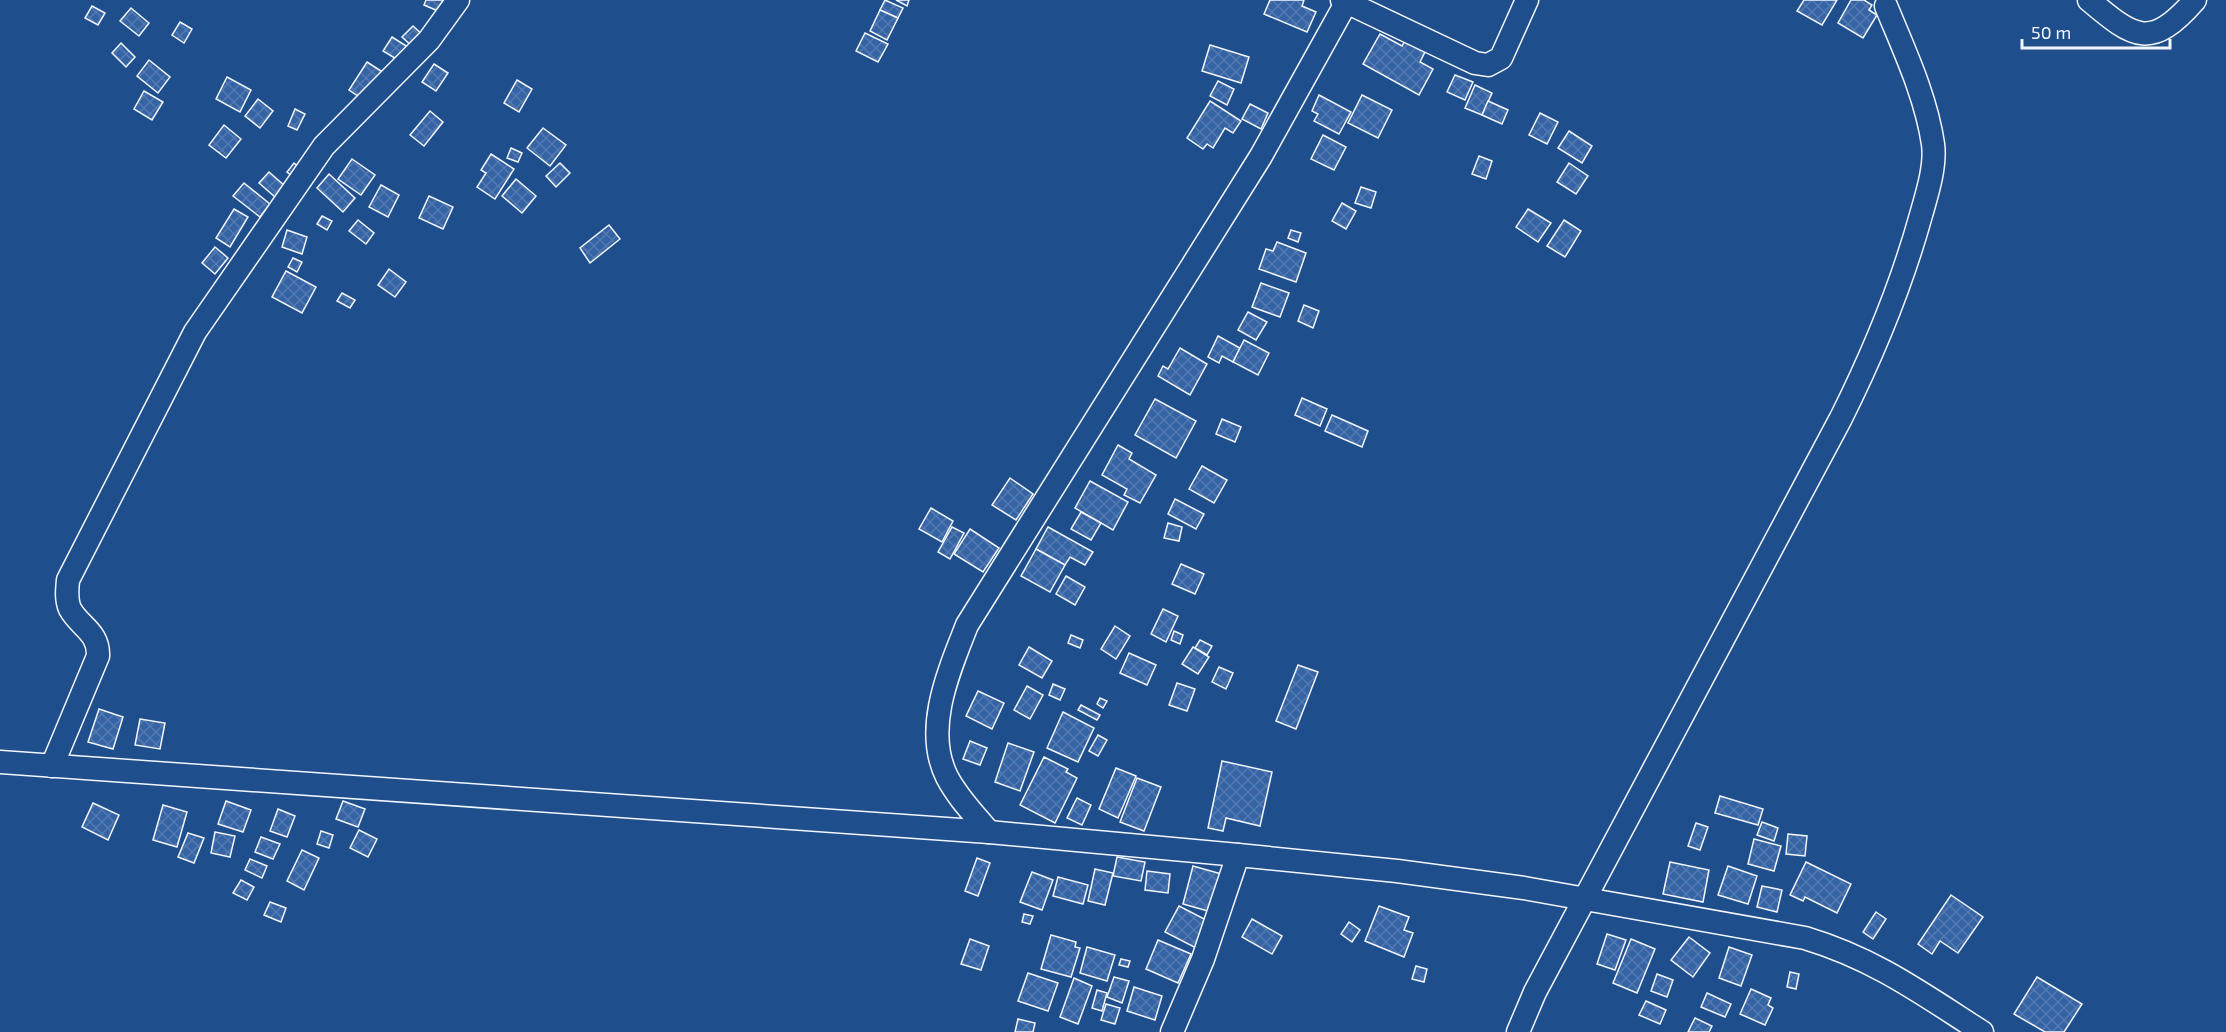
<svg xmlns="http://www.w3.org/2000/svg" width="2226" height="1032" font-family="'Exo 2',sans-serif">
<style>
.building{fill:url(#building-cross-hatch);stroke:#f2f6ff;stroke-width:1.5}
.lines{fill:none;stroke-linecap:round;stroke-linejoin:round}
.minor-casing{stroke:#f2f6ff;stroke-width:25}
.minor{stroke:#1f4e8c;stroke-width:22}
</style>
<defs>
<pattern id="building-cross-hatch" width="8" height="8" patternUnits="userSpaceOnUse" patternTransform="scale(1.5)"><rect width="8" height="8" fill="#3563a3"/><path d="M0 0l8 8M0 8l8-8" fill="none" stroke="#537ab1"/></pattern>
</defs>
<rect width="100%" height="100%" fill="#1f4e8c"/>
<!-- building -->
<g class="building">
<path d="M426,0h17l-5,11 -14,-6z"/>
<path d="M885,0l18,8 -5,10 -18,-8z"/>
<path d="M896,0h13l-2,6z"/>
<path d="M1270,0h34l-2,6 14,6 -9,20 -43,-18z"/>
<path d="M1804,0h33l-15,25 -25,-14z"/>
<path d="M1851,0h13l8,5 -3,5 8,5 -14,23 -25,-15z"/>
<path d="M92,6l13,7 -7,12 -13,-7z"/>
<path d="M131,8l18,15 -10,13 -19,-15z"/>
<path d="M880,10l18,8 -11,22 -17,-9z"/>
<path d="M180,22l12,7 -8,14 -12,-8z"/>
<path d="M413,26l12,11 -10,12 -13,-12z"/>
<path d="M865,33l23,11 -10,18 -22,-11z"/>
<path d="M1380,34l22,12 5,-9 20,11 -7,14 13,7 -14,26 -56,-31z"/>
<path d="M392,37l19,12 -8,14 -20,-12z"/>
<path d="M121,43l14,14 -9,10 -14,-14z"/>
<path d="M1210,45l39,12 -8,26 -39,-12z"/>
<path d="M149,60l21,17 -12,16 -21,-17z"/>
<path d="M367,62l17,11 -20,27 -15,-10z"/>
<path d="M434,64l14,9 -12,18 -14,-9z"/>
<path d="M1455,75l18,7 -8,18 -18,-8z"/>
<path d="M227,77l24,13 -11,22 -24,-13z"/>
<path d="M517,80l15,9 -13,23 -15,-9z"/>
<path d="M1218,81l16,8 -7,16 -17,-9z"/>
<path d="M1475,85l17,8 -10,22 -17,-7z"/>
<path d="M144,91l19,11 -11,18 -18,-11z"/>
<path d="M1319,95l32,17 -12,22 -25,-13 4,-7 -6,-3z"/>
<path d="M1362,95l30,15 -14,28 -30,-15z"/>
<path d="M258,99l15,12 -13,17 -15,-12z"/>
<path d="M1210,101l31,20 -8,12 -8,-5 -12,20 -6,-4 -4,5 -16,-11z"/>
<path d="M1488,101l20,9 -6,14 -20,-9z"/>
<path d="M1250,104l18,9 -7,16 -19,-10z"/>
<path d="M295,109l10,5 -8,16 -9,-4z"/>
<path d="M430,111l13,11 -19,24 -14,-11z"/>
<path d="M1540,113l18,9 -11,22 -18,-9z"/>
<path d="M224,125l17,14 -15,19 -17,-13z"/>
<path d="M543,128l23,17 -16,21 -23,-18z"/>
<path d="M1569,131l23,15 -10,17 -24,-15z"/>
<path d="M1323,135l23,12 -12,23 -23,-11z"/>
<path d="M511,148l11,5 -4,9 -11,-4z"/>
<path d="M491,154l23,15 -19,30 -18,-12 9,-14 -5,-3z"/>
<path d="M1479,156l13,5 -6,18 -14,-5z"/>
<path d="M352,159l23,16 -14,20 -23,-16z"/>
<path d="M294,163l8,7 -6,9 -9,-7z"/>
<path d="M560,163l10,10 -14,14 -10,-11z"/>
<path d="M1569,163l19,13 -12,18 -19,-12z"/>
<path d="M269,172l16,14 -10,11 -16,-14z"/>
<path d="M329,174l26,24 -12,14 -26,-24z"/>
<path d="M516,179l20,17 -14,17 -20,-17z"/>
<path d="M244,183l26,21 -10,13 -27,-21z"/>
<path d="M381,185l18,10 -11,22 -19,-10z"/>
<path d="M1361,187l15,5 -5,16 -16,-5z"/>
<path d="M429,196l24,11 -10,22 -24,-11z"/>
<path d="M1342,203l14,8 -10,18 -14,-8z"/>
<path d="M234,209l14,8 -18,30 -14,-9z"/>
<path d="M1528,209l23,14 -13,19 -22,-15z"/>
<path d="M322,216l10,5 -5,9 -10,-6z"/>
<path d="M358,220l16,13 -8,11 -17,-13z"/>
<path d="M1564,220l17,11 -16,26 -18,-11z"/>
<path d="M609,225l11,14 -30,24 -10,-15z"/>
<path d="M287,230l20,7 -5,17 -20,-7z"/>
<path d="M1291,230l10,3 -3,9 -10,-4z"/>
<path d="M1277,242l29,11 -10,29 -37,-13 7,-20 7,2z"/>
<path d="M215,247l13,11 -13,16 -13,-11z"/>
<path d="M293,258l9,4 -5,10 -9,-5z"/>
<path d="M389,269l17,13 -11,15 -17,-12z"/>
<path d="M286,271l30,16 -14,26 -30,-16z"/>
<path d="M1261,283l28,10 -9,24 -28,-10z"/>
<path d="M342,293l13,7 -5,8 -13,-7z"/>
<path d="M1304,305l15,6 -6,17 -15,-7z"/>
<path d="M1248,312l19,10 -11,18 -18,-10z"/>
<path d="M1218,336l22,12 -7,14 -11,-6 -3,7 -11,-6z"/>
<path d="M1244,340l25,13 -11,22 -25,-13z"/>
<path d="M1180,348l27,16 -17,31 -32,-19 5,-10 5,3z"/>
<path d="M1302,398l25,11 -7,17 -25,-11z"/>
<path d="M1155,399l41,22 -20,37 -41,-23z"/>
<path d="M1332,415l36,16 -6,16 -37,-16z"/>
<path d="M1222,419l19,8 -6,15 -19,-8z"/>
<path d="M1118,445l14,8 -3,6 27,16 -16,28 -16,-8 3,-6 -25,-14z"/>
<path d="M1202,466l25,14 -13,23 -25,-14z"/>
<path d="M1010,478l23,16 -17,26 -24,-15z"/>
<path d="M1090,481l38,21 -15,28 -38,-22z"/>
<path d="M1175,499l29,15 -8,15 -28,-15z"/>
<path d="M931,508l22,13 -11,21 -23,-13z"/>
<path d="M1081,512l20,11 -10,17 -20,-11z"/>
<path d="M1168,523l14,4 -3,14 -15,-3z"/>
<path d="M952,527l12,6 -14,26 -12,-7z"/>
<path d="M1048,527l45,25 -8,13 -15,-8 -5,8 -29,-16z"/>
<path d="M970,529l29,19 -16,24 -29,-18z"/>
<path d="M1036,549l29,16 -15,27 -29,-16z"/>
<path d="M1181,564l23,10 -9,20 -23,-10z"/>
<path d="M1066,576l19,11 -10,18 -19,-11z"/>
<path d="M1163,609l15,7 -12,26 -15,-8z"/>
<path d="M1115,626l15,10 -14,23 -15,-10z"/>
<path d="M1174,631l9,4 -3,9 -9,-4z"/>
<path d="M1071,635l12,5 -3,8 -12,-5z"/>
<path d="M1200,640l12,6 -5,9 -12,-7z"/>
<path d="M1029,647l23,14 -10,17 -23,-13z"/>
<path d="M1193,647l16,10 -11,17 -16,-10z"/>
<path d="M1129,653l27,12 -9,20 -27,-12z"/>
<path d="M1298,665l20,7 -22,57 -20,-8z"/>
<path d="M1219,667l14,6 -7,16 -14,-7z"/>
<path d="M1177,683l18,6 -8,22 -18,-6z"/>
<path d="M1053,684l12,5 -5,11 -11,-5z"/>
<path d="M1027,686l16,9 -13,24 -16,-9z"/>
<path d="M978,691l26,12 -12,26 -26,-13z"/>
<path d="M1100,698l7,3 -4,7 -6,-4z"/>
<path d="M1081,705l19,10 -3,5 -19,-10z"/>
<path d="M99,709l24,8 -10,32 -25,-7z"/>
<path d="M1063,712l31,16 -16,34 -31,-14z"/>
<path d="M140,719l25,4 -5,26 -25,-4z"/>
<path d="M1098,735l9,5 -9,16 -9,-5z"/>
<path d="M970,741l17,7 -7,17 -17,-6z"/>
<path d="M1008,743l26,9 -14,39 -25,-9z"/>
<path d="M1044,757l24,12 -2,3 11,6 -22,45 -35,-18z"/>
<path d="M1222,761l50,11 -12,54 -34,-8 -3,13 -15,-3z"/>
<path d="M1116,768l20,8 -18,42 -19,-9z"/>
<path d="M1137,778l24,9 -17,44 -24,-9z"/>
<path d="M1720,796l43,13 -5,16 -43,-12z"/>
<path d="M1077,798l14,7 -9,20 -15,-7z"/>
<path d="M226,801l25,9 -8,22 -25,-8z"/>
<path d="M343,801l22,8 -7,18 -22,-8z"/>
<path d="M93,803l26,12 -11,25 -26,-13z"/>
<path d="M163,805l24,7 -10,35 -24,-7z"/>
<path d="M278,809l17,7 -8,21 -17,-6z"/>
<path d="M1762,822l16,6 -4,13 -17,-6z"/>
<path d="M1696,823l12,4 -8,23 -12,-4z"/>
<path d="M359,830l18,9 -9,18 -18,-9z"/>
<path d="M321,831l12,4 -4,13 -12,-4z"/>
<path d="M215,832l20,4 -5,21 -19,-4z"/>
<path d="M188,833l16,5 -10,25 -16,-6z"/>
<path d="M1788,834l19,2 -2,20 -19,-2z"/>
<path d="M261,837l19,7 -7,15 -18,-7z"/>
<path d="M1754,839l27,7 -7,25 -26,-7z"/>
<path d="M302,850l17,8 -15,32 -17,-9z"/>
<path d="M1117,857l28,5 -4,19 -28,-5z"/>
<path d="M977,858l13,5 -12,33 -13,-5z"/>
<path d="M250,859l17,7 -5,12 -17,-8z"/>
<path d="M1670,862l39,8 -6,32 -40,-8z"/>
<path d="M1806,862l45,22 -14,29 -32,-16 -2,4 -13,-6z"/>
<path d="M1193,866l32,9 -10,38 -32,-9z"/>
<path d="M1728,866l29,10 -9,28 -30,-9z"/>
<path d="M1095,869l18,4 -8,32 -17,-4z"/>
<path d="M1147,871l23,3 -2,19 -23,-3z"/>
<path d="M1032,872l21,8 -11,30 -22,-8z"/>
<path d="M1058,877l30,8 -5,19 -30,-8z"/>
<path d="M241,880l13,7 -7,13 -14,-7z"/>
<path d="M1762,886l20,4 -5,22 -20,-5z"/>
<path d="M1951,895l32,22 -25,36 -18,-12 -8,13 -14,-10z"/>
<path d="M270,902l16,6 -5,14 -17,-7z"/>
<path d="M1179,906l33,17 -14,26 -33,-17z"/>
<path d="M1379,906l30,11 -5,13 9,3 -9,24 -39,-16z"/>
<path d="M1876,912l10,7 -13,20 -10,-7z"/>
<path d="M1024,914l9,2 -3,8 -8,-2z"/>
<path d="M1252,919l30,17 -10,18 -30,-17z"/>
<path d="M1349,922l11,8 -8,12 -11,-8z"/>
<path d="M1607,934l19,6 -11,30 -18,-6z"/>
<path d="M1051,935l25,7 -1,5 5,1 -9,29 -30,-8z"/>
<path d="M1689,937l21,16 -17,24 -22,-17z"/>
<path d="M970,939l19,7 -8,24 -20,-6z"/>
<path d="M1631,939l24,10 -18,44 -24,-10z"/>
<path d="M1158,940l33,14 -13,29 -32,-14z"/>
<path d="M1087,947l28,8 -8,26 -27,-8z"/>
<path d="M1729,947l23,8 -11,31 -22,-8z"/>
<path d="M1121,959l9,2 -2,6 -9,-2z"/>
<path d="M1416,966l11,3 -3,13 -12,-3z"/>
<path d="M1790,972l9,2 -3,15 -9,-2z"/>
<path d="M1028,973l30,10 -10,28 -30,-10z"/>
<path d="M1657,974l16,6 -6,17 -16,-6z"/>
<path d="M1114,977l15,4 -7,22 -15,-6z"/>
<path d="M2037,977l45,27 -18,28h-19l-31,-18z"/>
<path d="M1074,978l18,8 -14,38 -18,-7z"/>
<path d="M1134,987l28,9 -7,24 -28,-9z"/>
<path d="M1751,989l20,9 -3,7 5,3 -8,17 -25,-11z"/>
<path d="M1097,990l10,3 -5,18 -10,-3z"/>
<path d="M1707,993l24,11 -6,13 -24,-10z"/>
<path d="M1646,1001l20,9 -6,14 -21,-9z"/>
<path d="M1106,1004l14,4 -5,16 -14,-4z"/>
<path d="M1695,1018l17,8 -3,6h-21z"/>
<path d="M1018,1019l17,4 -2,9h-18z"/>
</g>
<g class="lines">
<defs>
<g id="minor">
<path d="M1342,0l133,63 13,2 13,-7 26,-58"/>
<path d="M2089,0c46,39 62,50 106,0"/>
<path d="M0,762l989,70 249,23 159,16 127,17 281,50c70,21 116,55 177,94"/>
<path d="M52,766l46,-110c1,-24 -18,-29 -28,-47 -4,-9 -3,-19 -2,-29l127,-248 129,-186 105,-106 29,-40"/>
<path d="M989,832c-15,-18 -31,-34 -42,-55 -24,-48 2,-106 20,-152l294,-469 85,-153"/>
<path d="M1172,1032l31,-73 35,-104"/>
<path d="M1518,1032l17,-40 306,-574c33,-66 60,-131 80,-203 6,-21 15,-49 12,-71 -7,-48 -29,-94 -47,-138"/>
</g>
</defs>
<!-- minor casing -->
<use href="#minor" class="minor-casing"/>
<!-- minor -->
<use href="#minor" class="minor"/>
</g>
<!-- scale -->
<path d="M2022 39v9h148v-9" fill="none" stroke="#f2f6ff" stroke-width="3"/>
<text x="2031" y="39" font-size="18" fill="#f2f6ff" stroke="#1f4e8c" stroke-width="4.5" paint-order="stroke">50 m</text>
</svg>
